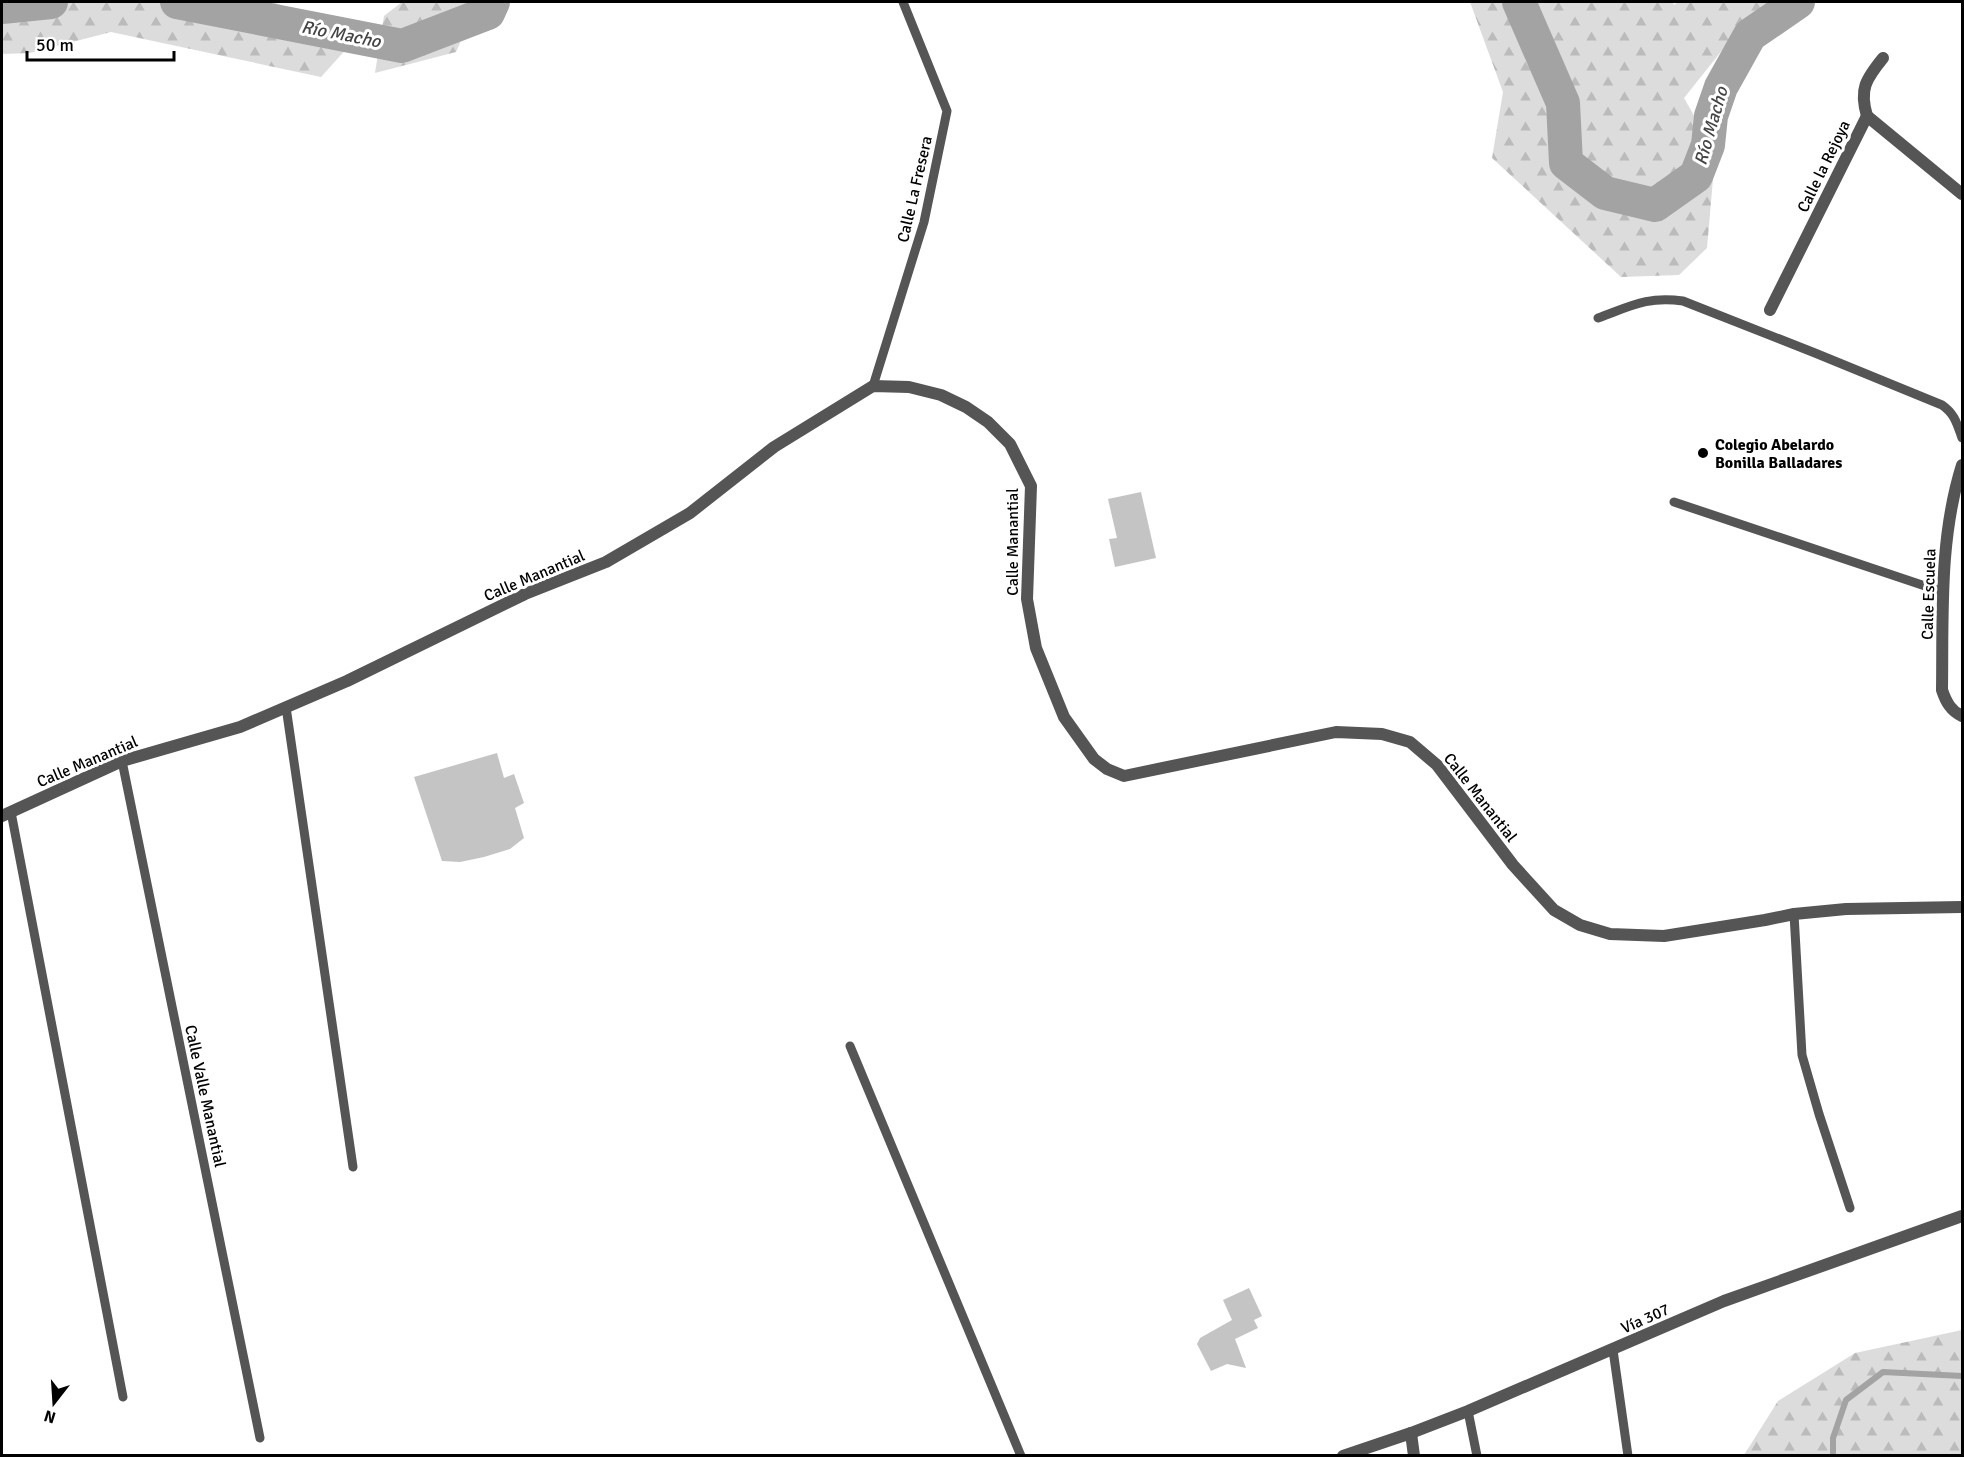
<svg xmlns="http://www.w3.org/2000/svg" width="1964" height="1457" font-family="Signika,sans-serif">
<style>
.forest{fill:url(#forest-firs)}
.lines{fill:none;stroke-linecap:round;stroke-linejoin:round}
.stream{stroke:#a3a3a3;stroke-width:6}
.river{stroke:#a3a3a3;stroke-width:34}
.building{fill:#c4c4c4}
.service{stroke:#555;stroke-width:9}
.minor{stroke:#555;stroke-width:12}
.tertiary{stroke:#555;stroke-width:12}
.poi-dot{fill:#000;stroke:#fff;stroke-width:2}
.labels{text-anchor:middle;stroke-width:6;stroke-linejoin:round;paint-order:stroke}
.street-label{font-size:16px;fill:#000;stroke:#fff}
.poi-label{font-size:16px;font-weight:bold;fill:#000;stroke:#fff;text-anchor:start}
.water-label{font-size:18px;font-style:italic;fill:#444;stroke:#fff}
</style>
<defs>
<pattern id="forest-firs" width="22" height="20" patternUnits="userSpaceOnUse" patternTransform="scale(1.5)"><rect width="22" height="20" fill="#dcdcdc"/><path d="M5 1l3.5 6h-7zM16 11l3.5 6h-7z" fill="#bbb"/></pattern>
</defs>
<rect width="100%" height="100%" fill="#fff"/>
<!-- forest -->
<g class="forest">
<path d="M2,2h271l86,33 -38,42 -210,-45 -81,21 -28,1z"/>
<path d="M402,2h76l-22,50 -81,21 9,-57z"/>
<path d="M1470,2h203l1,3 4,-3h95l-34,27 -55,69 24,42 5,39 -6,69 -28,27 -58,2 -129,-119 11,-66z"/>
<path d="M1962,1330v125h-218l34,-54 77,-48z"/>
</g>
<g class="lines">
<!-- stream -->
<path class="stream" d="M1833,1456v-18l13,-38 37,-28 79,4"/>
<!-- river -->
<g class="river">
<path d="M177,2l225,44 86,-33 5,-11"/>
<path d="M1519,2l44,101 3,60 39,30 50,12 41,-29 12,-31 3,-29 10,-29 29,-52 48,-33"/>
<path d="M2,7l49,-5"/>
</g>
</g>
<!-- building -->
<g class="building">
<path d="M1141,492l15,66 -41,9 -6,-28 8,-1 -9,-39z"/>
<path d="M497,753l7,25 10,-4 10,29 -9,5 9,30 -14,11 -26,8 -24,5 -18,-1 -28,-84z"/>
<path d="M1249,1288l13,28 -8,4 4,8 -23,11 11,29 -19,-4 -16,7 -14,-27 3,-6 32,-18 -9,-20z"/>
</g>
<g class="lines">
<!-- service -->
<g class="service">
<path d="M1598,318c33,-12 49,-22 85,-17l132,52 127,52c13,9 15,19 20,33"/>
<path d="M873,386l51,-164 23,-111 -44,-109"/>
<path d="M1674,502l269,90"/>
<path d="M286,707l67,460"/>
<path d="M122,761l138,677"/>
<path d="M11,812l112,585"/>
<path d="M1794,914l8,141 17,59 31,94"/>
<path d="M850,1046l171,410"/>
<path d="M1613,1350l15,106"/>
<path d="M1468,1411l9,45"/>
</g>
<!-- minor -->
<g class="minor">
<path d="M1867,116l95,78"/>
<path d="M1867,116c-8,-27 -1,-37 16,-58"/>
<path d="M1770,310l97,-194"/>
<path d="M1962,465c-23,73 -19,150 -20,225 4,12 9,21 20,26"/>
<path d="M2,816l120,-55 118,-34 107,-46 178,-87 81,-32 84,-49 84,-66 99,-61 36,1 32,8 25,12 22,15 22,22 21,42 -4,113 9,49 28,69 30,42 13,10 17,7 212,-44 46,2 28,8 27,23 76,100 41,45 26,15 30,9 54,2 101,-16 29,-6 52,-5 116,-2"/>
<path d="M1411,1433l3,23"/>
</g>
<!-- tertiary -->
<path class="tertiary" d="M1343,1456l68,-23 57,-22 256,-110 238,-85"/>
</g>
<!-- markers -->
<circle class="poi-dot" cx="1703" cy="453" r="6"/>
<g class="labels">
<!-- street labels -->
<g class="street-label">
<text transform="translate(1823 166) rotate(-64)" y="6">Calle la Rejoya</text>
<text transform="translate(914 189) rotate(-77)" y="6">Calle La Fresera</text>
<text transform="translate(1012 542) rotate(-90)" y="6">Calle Manantial</text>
<text transform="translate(534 575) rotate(-23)" y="6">Calle Manantial</text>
<text transform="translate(1928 594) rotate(-88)" y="6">Calle Escuela</text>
<text transform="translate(87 761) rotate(-23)" y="6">Calle Manantial</text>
<text transform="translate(1481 797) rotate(52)" y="6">Calle Manantial</text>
<text transform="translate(206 1096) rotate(78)" y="6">Calle Valle Manantial</text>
<text transform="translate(1645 1318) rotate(-24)" y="6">Vía 307</text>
</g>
<!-- poi labels -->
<g class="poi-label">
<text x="1715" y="450">Colegio Abelardo<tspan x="1715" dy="18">Bonilla Balladares</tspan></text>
</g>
<!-- water labels -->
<g class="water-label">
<text transform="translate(341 34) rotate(11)" y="6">Río Macho</text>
<text transform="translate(1711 126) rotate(-74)" y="6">Río Macho</text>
</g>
</g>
<!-- border -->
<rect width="1964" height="1457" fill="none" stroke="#000000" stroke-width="6"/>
<!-- north arrow -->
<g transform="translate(54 1403) rotate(197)" stroke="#ffffff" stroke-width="4.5" paint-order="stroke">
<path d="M0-4.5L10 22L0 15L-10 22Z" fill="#000000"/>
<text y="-9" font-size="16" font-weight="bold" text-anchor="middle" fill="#000000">N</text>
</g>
<!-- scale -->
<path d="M27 51v9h147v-9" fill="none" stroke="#000000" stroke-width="3"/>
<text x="36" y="51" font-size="18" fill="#000000" stroke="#ffffff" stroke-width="4.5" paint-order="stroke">50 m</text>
</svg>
